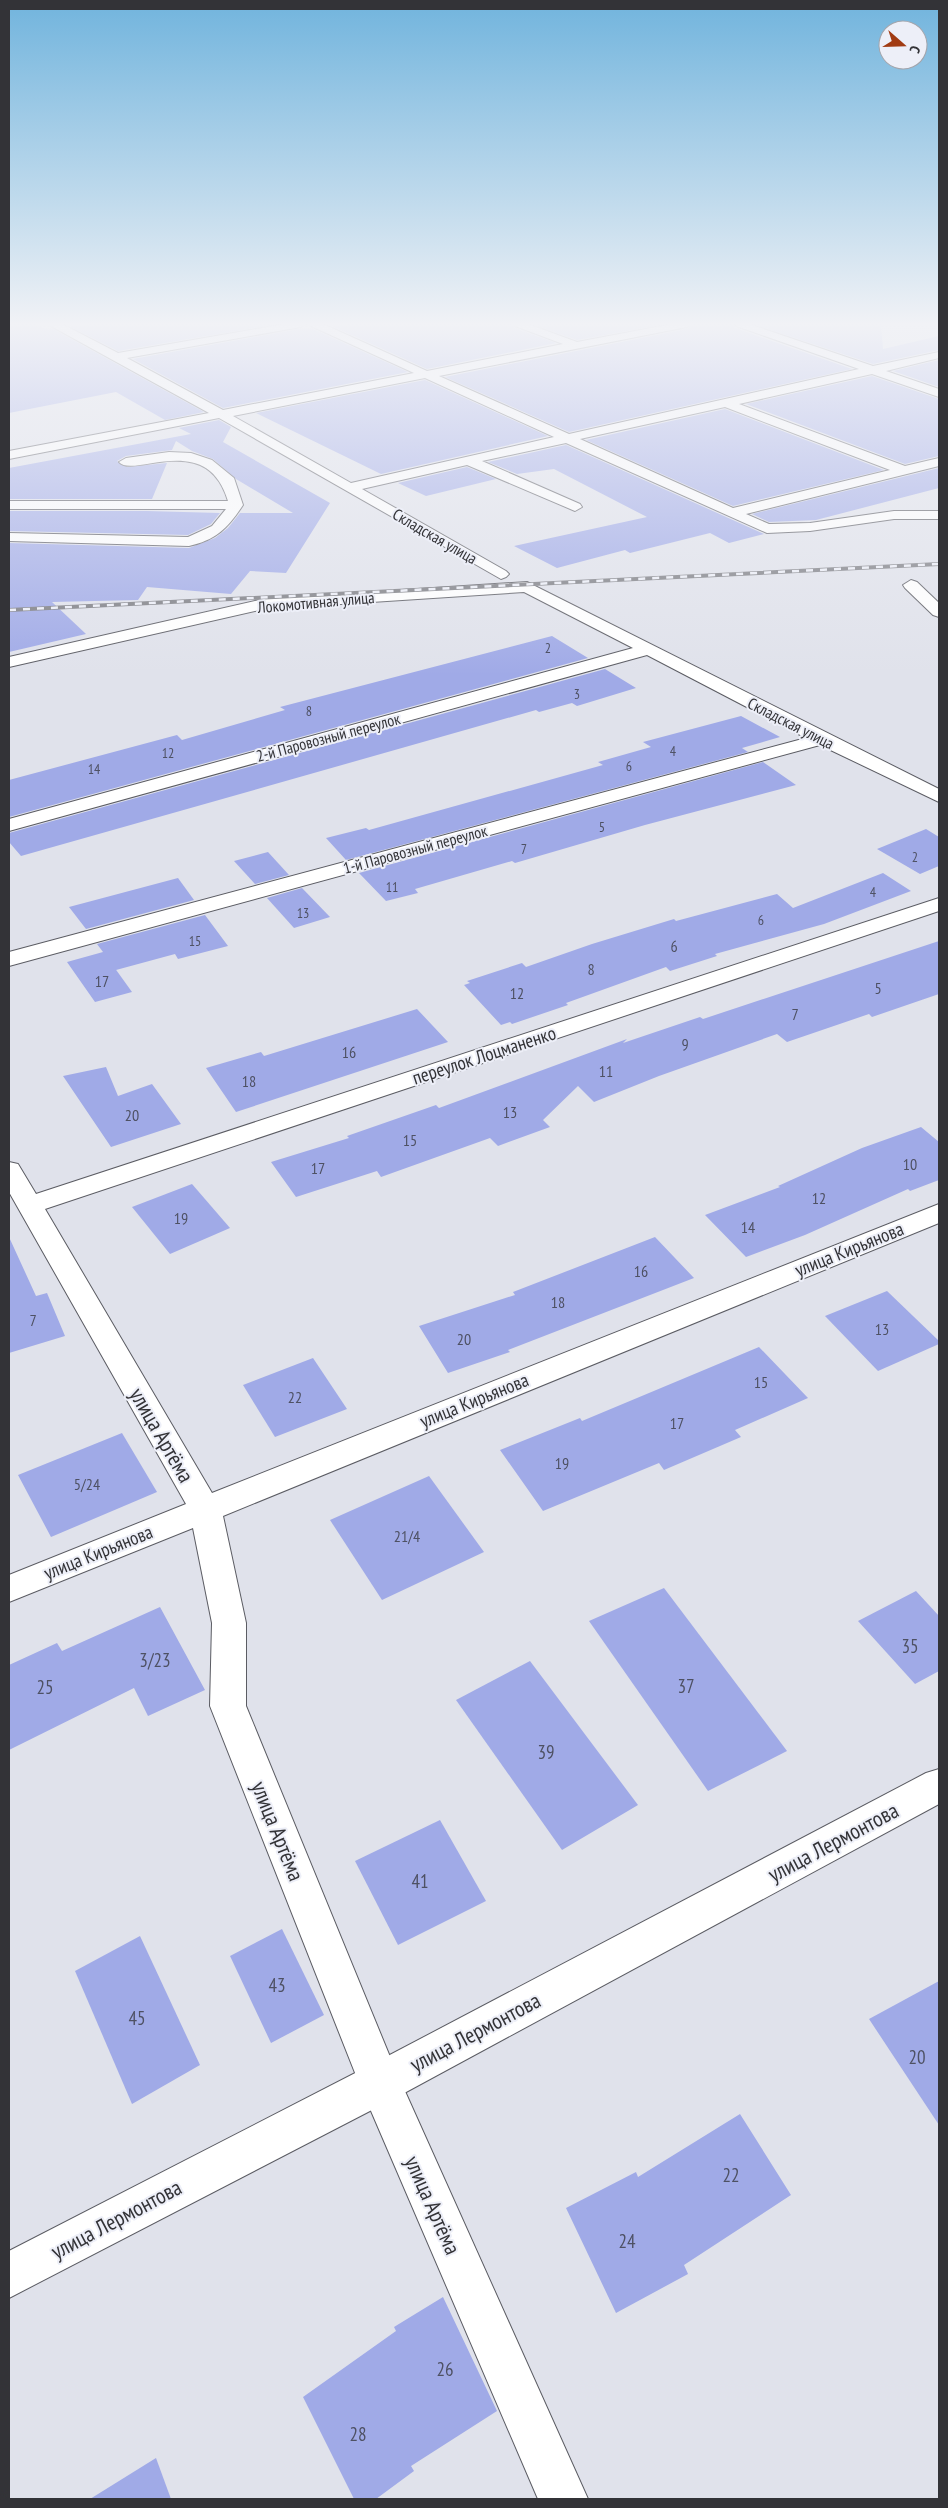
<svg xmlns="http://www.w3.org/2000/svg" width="948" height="2508" font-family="'PT Sans Narrow',sans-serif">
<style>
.building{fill:#a0aae7}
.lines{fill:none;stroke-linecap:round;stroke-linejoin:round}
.minor-casing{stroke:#5b5c63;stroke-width:2}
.major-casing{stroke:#5b5c63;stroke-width:2}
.minor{fill:#fff;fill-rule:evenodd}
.major{fill:#fff;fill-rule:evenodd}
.rail-casing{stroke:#7c7d83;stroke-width:4}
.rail{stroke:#edeff8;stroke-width:2.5;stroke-dasharray:7;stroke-linecap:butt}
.labels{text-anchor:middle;stroke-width:4;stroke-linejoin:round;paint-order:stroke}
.far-number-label{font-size:14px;fill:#4e5163}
.far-street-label{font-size:16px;fill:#333337;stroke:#edeff8}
.number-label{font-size:16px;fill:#4e5163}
.street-label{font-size:19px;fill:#333337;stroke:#edeff8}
.near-number-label{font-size:19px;fill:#4e5163}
.near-street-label{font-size:22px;fill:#333337;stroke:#edeff8}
</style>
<rect width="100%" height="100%" fill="#e0e2eb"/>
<!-- building -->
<g class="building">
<path d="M9,324h26l13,6 5,-1 151,83 -39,8 -49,-28 -107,21z"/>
<path d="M90,324h187l-159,27 -47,-24z"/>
<path d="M346,324h166l2,4 42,15 -129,26 -95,-43z"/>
<path d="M532,324h132l-87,16z"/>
<path d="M694,324h39l2,4 117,41 -283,63 -124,-55 242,-48z"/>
<path d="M753,324h128l2,25 56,-13v14l-66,14z"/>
<path d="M299,329h14l95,43 -185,36 -90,-49z"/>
<path d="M939,360v27l-46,-16z"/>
<path d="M872,376l67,23v57l-34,8 -159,-60z"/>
<path d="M425,380l123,56 -167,38 -125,-61z"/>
<path d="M725,409l159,61 -151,36 -147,-66z"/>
<path d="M219,420l12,7 -8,15 107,61 -44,70 -36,-2 -19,23 -84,-7 -9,13 -86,2 34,32 -77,18v-109l180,5 26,-10 13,-10 12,-15h53l-57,-34 -23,-20 -21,-8 -16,-10 -4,9 -46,6 -9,5 10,6 40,-4 -15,36h-143v-31l182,-34 -12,-6z"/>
<path d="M566,445l198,89 -35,9 -19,-10 -80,20 -5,-3 -68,18 -43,-22 133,-29 -93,-48 -37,5 -29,-12z"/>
<path d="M467,467l29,12 -70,17 -28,-13z"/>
<path d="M939,468v20l-123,32 -47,2 -17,-8z"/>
<path d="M9,511h138l73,2 -9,11 -23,11 -179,-4z"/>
<path d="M552,636l36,22 -579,159v-37l168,-45 5,5 103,-30 -5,-3z"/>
<path d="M605,669l31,19 -59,18 -5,-3 -33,9 -3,-2 -515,146 -12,-14v-9z"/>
<path d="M741,716l39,21 -38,11 6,4 -402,108 -20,-22 40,-10 3,2 234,-65 -5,-3 53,-15 -8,-5z"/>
<path d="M763,762l33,23 -151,40 -130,38 -3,-2 -97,28 3,4 -32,8 -27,-28z"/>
<path d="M926,829l13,8v29l-19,8 -43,-25z"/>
<path d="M268,852l21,23 -34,9 -21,-23z"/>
<path d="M883,873l28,18 -87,33 -109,30 2,2 -47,15 -4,-4 -100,36 2,2 -56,19 -2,-2 -9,3 -37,-40 6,-2 -3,-2 55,-18 4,4 66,-23 82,-25 2,2 101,-27 16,14z"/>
<path d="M178,878l16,22 -108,29 -17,-22z"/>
<path d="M302,888l28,29 -36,11 -27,-30z"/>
<path d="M205,915l23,31 -50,13 -3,-5 -59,16 -7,-10 23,32 -37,10 -28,-40 36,-10 -6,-8z"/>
<path d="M939,941v53l-67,23 -3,-3 -82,28 -10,-8 -118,42 -65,26 -16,-16 -35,34 7,7 -52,19 -8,-8 -109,39 -4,-6 -81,26 -25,-35 78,-24 -2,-2 89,-31 3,3 188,-69 -4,4 77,-26 3,2z"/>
<path d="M417,1009l31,33 -212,70 -30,-44 55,-16 3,4z"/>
<path d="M106,1067l12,29 34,-12 29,40 -70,23 -48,-71z"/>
<path d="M921,1127l18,15v38l-29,11 -2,-2 -103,46 -59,22 -41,-42 75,-28 -2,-1 84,-38z"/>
<path d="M192,1184l38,44 -60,26 -38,-47z"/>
<path d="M9,1237l27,59 11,-3 18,43 -56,17z"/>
<path d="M655,1237l39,41 -186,72 2,2 -62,21 -29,-47 96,-31 -2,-3z"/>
<path d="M887,1291l52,50v3l-61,27 -53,-55z"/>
<path d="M759,1347l49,51 -73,32 6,7 -77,33 -5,-7 -116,48 -43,-61 80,-32 2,3z"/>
<path d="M313,1358l34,51 -72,28 -32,-52z"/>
<path d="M122,1433l35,59 -106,45 -33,-62z"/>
<path d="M429,1476l55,76 -102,48 -52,-80z"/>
<path d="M664,1588l123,163 -79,40 -119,-170z"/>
<path d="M916,1591l23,25v55l-24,13 -57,-63z"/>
<path d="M160,1607l45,83 -57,26 -14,-28 -125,62v-85l48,-22 5,8z"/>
<path d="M530,1661l108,144 -76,45 -106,-150z"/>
<path d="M440,1820l46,81 -88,44 -43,-84z"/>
<path d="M282,1929l42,86 -53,28 -41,-87z"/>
<path d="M140,1936l60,129 -68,39 -57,-133z"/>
<path d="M939,1981v144l-70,-106z"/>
<path d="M740,2114l51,81 -107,70 4,9 -72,39 -50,-105 70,-36 2,5z"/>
<path d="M443,2297l54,114 -86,55 3,5 -38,28h-22l-51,-102 93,-66 -2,-4z"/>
<path d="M156,2458l15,41h-81z"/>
</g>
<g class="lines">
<defs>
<g id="minor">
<path d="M50,324h12l56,29 167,-29h21l-5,3 -174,31 96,52 191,-37 -103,-47 -1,-2h13l104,47 136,-27 -48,-18 -1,-2h14l49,18 95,-18h20l-5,3 -248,49 130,58 290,-65 -123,-43 -1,-2h14l124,42 66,-14v6l-53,13 53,18v8l-67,-23 -133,30 166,62 34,-8v8l-193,48 23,10 41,-1 84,-12h45v8h-45l-84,12 -43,2 -201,-90 -84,18 98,43 2,3 -7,4 -108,-46 -105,24 144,82 3,3 -3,3 -5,2 -282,-161 -210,41v-8l200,-38 -158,-87zM425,378l129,59 -203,46 -118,-67zM725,407l165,63 -157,38 -153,-69z"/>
<path d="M169,452l22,1 21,7 22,18 9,27c-15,23 -27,35 -54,41l-180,-5v-8l179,4 24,-11 14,-17h-217v-8h219c-21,-72 -95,-22 -109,-39l7,-4z"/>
<path d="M911,580l6,2 22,21v14l-6,-2 -28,-27 -2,-3z"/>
<path d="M527,582l412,207v13l-119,-57 -811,221v-14l797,-214 -159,-83 -638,176v-12l624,-171 -109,-56 -260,17 -255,58v-10l255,-58z"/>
<path d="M939,898v13l-894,298 167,284 727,-289v19l-716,293 23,107v83l149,363 193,430h-50l-179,-416 -149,-377 2,-83 -19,-95 -184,74v-27l177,-71 -177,-312v-30l9,2 18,30z"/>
</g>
<path id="major" d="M939,1769v35l-544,294 -386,200v-47l356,-183 561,-295z"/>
</defs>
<!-- minor casing -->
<use href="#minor" class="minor-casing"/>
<!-- major casing -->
<use href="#major" class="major-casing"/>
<!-- minor -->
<use href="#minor" class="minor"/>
<!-- major -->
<use href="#major" class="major"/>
<defs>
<path id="rail" d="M9,610l930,-46"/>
</defs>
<!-- rail casing -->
<use href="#rail" class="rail-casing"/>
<!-- rail -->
<use href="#rail" class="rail"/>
</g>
<!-- sky -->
<linearGradient id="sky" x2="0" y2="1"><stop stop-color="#71b4dd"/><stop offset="0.48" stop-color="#f1f2f6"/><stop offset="1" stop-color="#f1f2f6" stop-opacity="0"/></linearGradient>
<rect width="948" height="675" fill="url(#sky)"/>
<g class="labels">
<!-- far-number labels -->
<g class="far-number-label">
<text x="548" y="653">2</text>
<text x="577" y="699">3</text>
<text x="309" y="716">8</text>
<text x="673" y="756">4</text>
<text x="168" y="758">12</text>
<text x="629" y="771">6</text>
<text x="94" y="774">14</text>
<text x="602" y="832">5</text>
<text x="524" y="854">7</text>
<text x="915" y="862">2</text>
<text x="392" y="892">11</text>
<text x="873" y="897">4</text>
<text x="303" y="918">13</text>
<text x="761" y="925">6</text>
<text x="195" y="946">15</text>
</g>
<!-- far-street labels -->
<g class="far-street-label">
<text transform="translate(435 536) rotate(30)" y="6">Складская улица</text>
<text transform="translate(316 602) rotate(-5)" y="6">Локомотивная улица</text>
<text transform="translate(791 723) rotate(27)" y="6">Складская улица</text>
<text transform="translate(328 737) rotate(-15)" y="6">2-й Паровозный переулок</text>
<text transform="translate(415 849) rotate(-15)" y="6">1-й Паровозный переулок</text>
</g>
<!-- number labels -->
<g class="number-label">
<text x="674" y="952">6</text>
<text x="591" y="975">8</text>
<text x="102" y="987">17</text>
<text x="878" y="994">5</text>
<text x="517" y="999">12</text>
<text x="795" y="1020">7</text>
<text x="685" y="1050">9</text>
<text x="349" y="1058">16</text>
<text x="606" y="1077">11</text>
<text x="249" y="1087">18</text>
<text x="510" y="1118">13</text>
<text x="132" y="1121">20</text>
<text x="410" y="1146">15</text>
<text x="910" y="1170">10</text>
<text x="318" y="1174">17</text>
<text x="819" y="1204">12</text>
<text x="181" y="1224">19</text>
<text x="748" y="1233">14</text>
<text x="641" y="1277">16</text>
<text x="558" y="1308">18</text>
<text x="33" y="1326">7</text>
<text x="882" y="1335">13</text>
<text x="464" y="1345">20</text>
<text x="761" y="1388">15</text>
<text x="295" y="1403">22</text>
<text x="677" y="1429">17</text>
<text x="562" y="1469">19</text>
<text x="87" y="1490">5/24</text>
<text x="407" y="1542">21/4</text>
</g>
<!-- street labels -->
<g class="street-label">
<text transform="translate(484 1055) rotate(-18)" y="7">переулок Лоцманенко</text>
<text transform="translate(849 1249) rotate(-22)" y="7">улица Кирьянова</text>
<text transform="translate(474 1400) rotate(-22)" y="7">улица Кирьянова</text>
<text transform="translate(98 1552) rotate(-22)" y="7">улица Кирьянова</text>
</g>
<!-- near-number labels -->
<g class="near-number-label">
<text x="910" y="1653">35</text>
<text x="155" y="1667">3/23</text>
<text x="686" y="1693">37</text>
<text x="45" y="1694">25</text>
<text x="546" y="1759">39</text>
<text x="420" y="1888">41</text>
<text x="277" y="1992">43</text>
<text x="137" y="2025">45</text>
<text x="917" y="2064">20</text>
<text x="731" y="2182">22</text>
<text x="627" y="2248">24</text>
<text x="445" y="2376">26</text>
<text x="358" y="2441">28</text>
</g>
<!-- near-street labels -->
<g class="near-street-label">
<text transform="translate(162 1435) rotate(60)" y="8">улица Артёма</text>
<text transform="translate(278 1831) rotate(68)" y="8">улица Артёма</text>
<text transform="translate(833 1842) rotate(-28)" y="8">улица Лермонтова</text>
<text transform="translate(475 2032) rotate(-28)" y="8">улица Лермонтова</text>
<text transform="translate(433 2205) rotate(66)" y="8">улица Артёма</text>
<text transform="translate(116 2219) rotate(-28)" y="8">улица Лермонтова</text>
</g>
</g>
<!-- border -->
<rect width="948" height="2508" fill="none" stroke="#333337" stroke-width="20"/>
<!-- north arrow -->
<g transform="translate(903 45) rotate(110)"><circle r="24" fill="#edeff8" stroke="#a3a4ab"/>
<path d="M0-4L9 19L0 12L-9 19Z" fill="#a13b13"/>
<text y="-8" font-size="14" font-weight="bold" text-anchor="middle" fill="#333337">С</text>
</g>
</svg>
